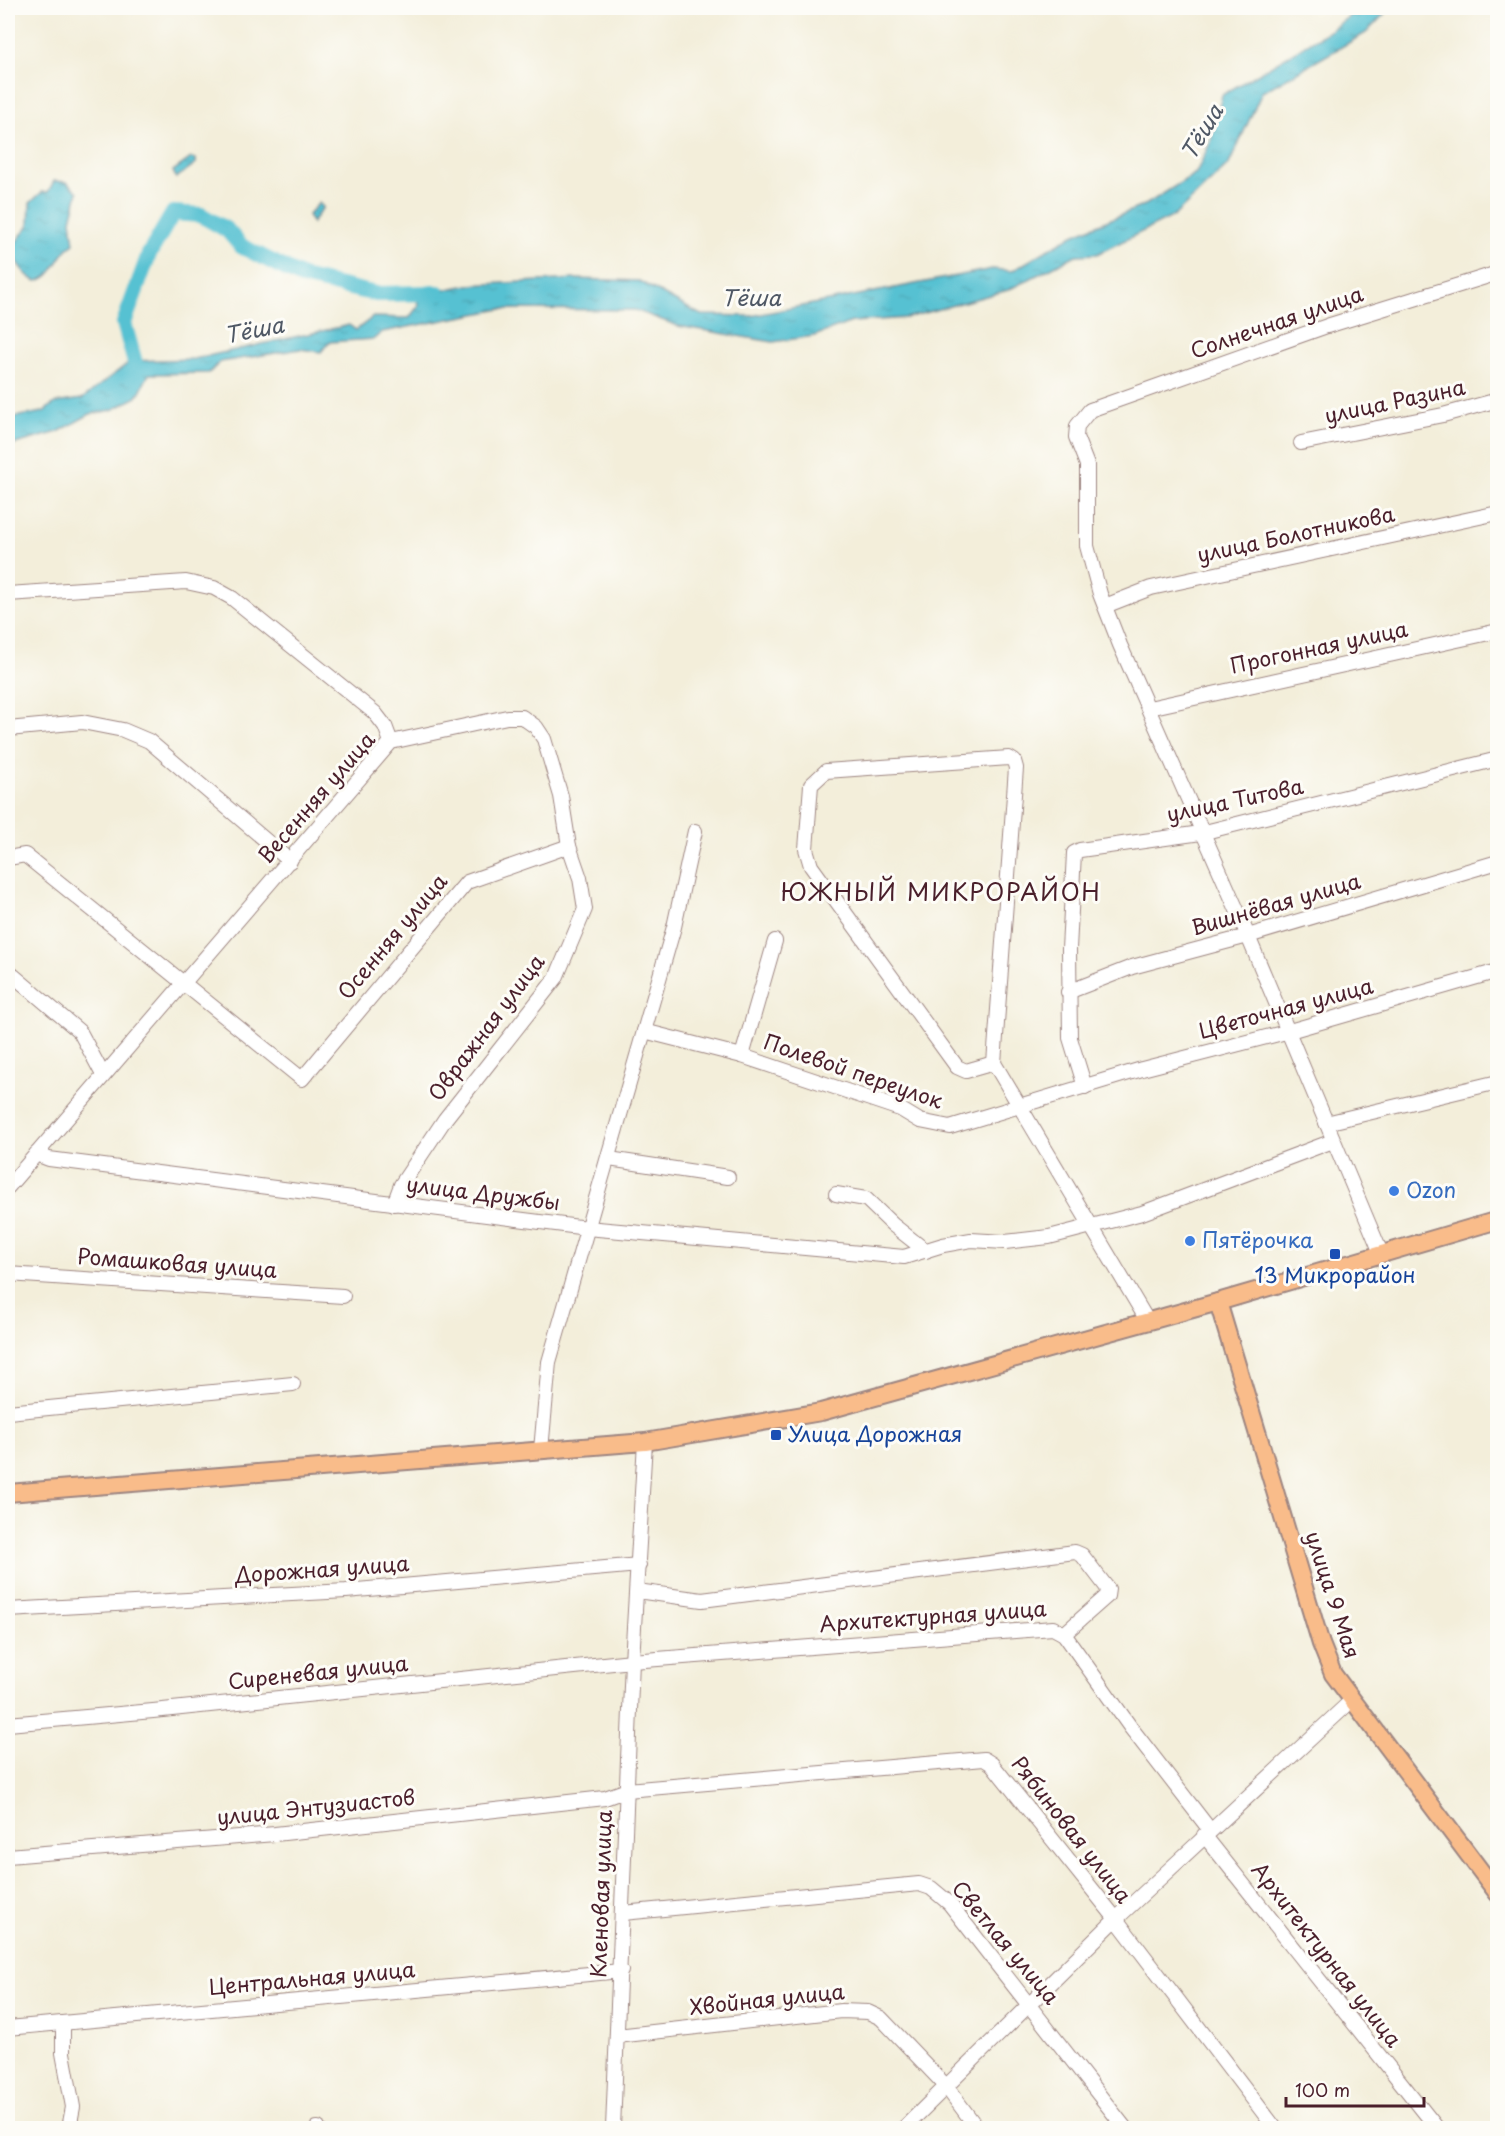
<svg xmlns="http://www.w3.org/2000/svg" width="1505" height="2136" font-family="'Playpen Sans',sans-serif">
<style>
.water{fill:url(#water-ripples);stroke:#50707e;stroke-width:1.5}
.lines{fill:none;stroke-linecap:round;stroke-linejoin:round}
.river{stroke:#57c1d2;stroke-width:16}
.minor-casing{stroke:#9e8682;stroke-width:16}
.major-casing{stroke:#9e8682;stroke-width:20}
.minor{stroke:#fff;stroke-width:14}
.major{stroke:#f9bc8a;stroke-width:16}
.shop-dot{fill:#3f7fe0;stroke:#fdfcf7;stroke-width:2}
.transit-dot{fill:#1a4fb4;stroke:#fdfcf7;stroke-width:2}
.labels{text-anchor:middle;stroke-width:6;stroke-linejoin:round;paint-order:stroke}
.street-label{font-size:21px;fill:#4a1f2b;stroke:#fdfcf7}
.shop-label{font-size:21px;fill:#366cbe;stroke:#fdfcf7;text-anchor:start}
.transit-label{font-size:21px;fill:#164399;stroke:#fdfcf7}
.water-label{font-size:22px;font-style:italic;fill:#4f5865;stroke:#fdfcf7}
.quarter-label{font-size:24px;letter-spacing:1.5px;fill:#4a1f2b;stroke:#fdfcf7}
</style>
<defs>
<pattern id="water-ripples" width="26" height="14" patternUnits="userSpaceOnUse" patternTransform="scale(1.5)"><rect width="26" height="14" fill="#57c1d2"/><path d="M2 4q2-2 4 0t4 0M15 11q2-2 4 0t4 0" fill="none" stroke="#4da5b4"/></pattern>
</defs>
<rect width="100%" height="100%" fill="#fdfcf7"/>
<filter id="ink" filterUnits="userSpaceOnUse"><feTurbulence type="fractalNoise" baseFrequency=".0167" numOctaves="2"/><feDisplacementMap in="SourceGraphic" scale="12" xChannelSelector="R" yChannelSelector="G"/><feConvolveMatrix kernelMatrix="1 2 1 2 8 2 1 2 1" color-interpolation-filters="sRGB"/></filter>
<filter id="wash" filterUnits="userSpaceOnUse"><feTurbulence type="fractalNoise" baseFrequency=".008" numOctaves="4" result="noise"/><feDisplacementMap in="SourceGraphic" scale="24" xChannelSelector="R" yChannelSelector="G"/><feGaussianBlur stdDeviation="1.35" result="paint"/><feColorMatrix in="noise" values="0 0 0 0 0 0 0 0 0 0 0 0 0 0 0 0 0 1.4 0 .05"/><feComposite in="paint" operator="in"/></filter>
<g filter="url(#wash)">
<rect width="100%" height="100%" fill="#f3eeda"/>
<!-- water -->
<g class="water">
<path d="M1360,8h30l-24,25 -104,59 -33,72 -55,52 -77,38 -21,1 -68,35 -102,28 -54,4 -38,14 -41,6 -95,-16 -43,-16 -134,-1 -119,23 -8,7 -45,3 -8,10 -21,-3 -80,13 -11,11 -60,1 -12,23 -25,13 -22,4 -32,18 -50,14v-28l35,-6 12,-9 27,-4 49,-38 63,-2 155,-34 7,5 17,-13 36,1 10,-13 -4,-17 12,5 41,-8 108,-6 63,2 62,34 50,1 241,-47 20,2 61,-36 74,-31 49,-31 15,-32 11,-46 109,-65z"/>
<path d="M191,158l5,1v4l-20,15 -3,-7z"/>
<path d="M54,181l13,1 11,10 -7,28 3,24c-16,8 -18,34 -38,37 -11,-5 -25,-23 -23,-35l16,-21 1,-22 12,-11h6z"/>
<path d="M319,203l4,4 -11,16 -4,-8z"/>
</g>
<g class="lines">
<!-- river -->
<path class="river" d="M137,370l-13,-47 25,-69 24,-41 28,2 26,15 14,16 61,31 74,17 62,-1"/>
</g>
</g>
<g filter="url(#ink)">
<g class="lines">
<defs>
<g id="minor">
<path d="M1301,443l142,-28 55,-15"/>
<path d="M8,594l178,-12 28,6 18,10 143,115 10,13 6,16"/>
<path d="M1105,606l46,-18 347,-75"/>
<path d="M1149,708l349,-77"/>
<path d="M8,729l74,-7 41,8 26,11 141,120"/>
<path d="M8,858l17,-3 277,224 165,-197 102,-36"/>
<path d="M8,971l72,61 23,43"/>
<path d="M1068,992l64,-25 116,-31 250,-74"/>
<path d="M644,1031l98,25 158,53 20,12 30,6 192,-58 144,-37 212,-61"/>
<path d="M742,1056l33,-115"/>
<path d="M994,1063l22,-295 -2,-7 -5,-3 -183,13 -15,14 -5,64 5,17 146,201 9,4 28,-8 153,257"/>
<path d="M1085,1087l-15,-49 -1,-89 5,-96 6,-3 121,-17 297,-74"/>
<path d="M1326,1123l172,-41"/>
<path d="M36,1154l13,5 538,69 317,29 39,-12 28,-5 34,2 44,-5 93,-24 191,-72"/>
<path d="M609,1159l119,18"/>
<path d="M8,1187l383,-445 116,-25h15l14,10 8,12 17,57 8,50 11,32 5,31 -29,69 -111,141 -44,66 -7,19"/>
<path d="M836,1194l30,5 27,26 33,26"/>
<path d="M1381,1253l-144,-343 -117,-265 -20,-51 -13,-48v-81l-11,-28 1,-11 13,-16 237,-84 171,-53"/>
<path d="M8,1274l335,22"/>
<path d="M8,1412l285,-28"/>
<path d="M541,1450l8,-88 125,-435 21,-96"/>
<path d="M637,1591l65,9 373,-48 7,3 26,34 -1,7 -43,38"/>
<path d="M8,1610l338,-19 293,-26"/>
<path d="M8,1724l145,-13 479,-50 421,-33 11,6 67,94 79,102"/>
<path d="M1204,1835l233,293"/>
<path d="M8,1856l267,-22 330,-36 22,-8 357,-31 8,5 124,155 159,209"/>
<path d="M623,1913l296,-29 12,4 18,15 176,225"/>
<path d="M63,2023v30l10,54 -4,21"/>
<path d="M8,2028l613,-57"/>
<path d="M617,2036l224,-25 27,1 13,6 64,67 32,43"/>
<path d="M317,2128h1"/>
<path d="M613,2128l19,-467 13,-219"/>
<path d="M904,2128l212,-209 235,-218"/>
</g>
<g id="major">
<path d="M1218,1302l103,342 12,30 165,220"/>
<path d="M8,1493l637,-51 176,-30 397,-110 280,-82"/>
</g>
</defs>
<!-- minor casing -->
<use href="#minor" class="minor-casing"/>
<!-- major casing -->
<use href="#major" class="major-casing"/>
<!-- minor -->
<use href="#minor" class="minor"/>
<!-- major -->
<use href="#major" class="major"/>
</g>
</g>
<!-- markers -->
<g class="shop-dot">
<circle cx="1394" cy="1191" r="6"/>
<circle cx="1190" cy="1241" r="6"/>
</g>
<g class="transit-dot">
<rect x="1329" y="1248" width="12" height="12" rx="3"/>
<rect x="770" y="1429" width="12" height="12" rx="3"/>
</g>
<g class="labels">
<!-- street labels -->
<g class="street-label">
<text transform="translate(1277 323) rotate(-19)" y="7">Солнечная улица</text>
<text transform="translate(1395 402) rotate(-12)" y="7">улица Разина</text>
<text transform="translate(1296 535) rotate(-12)" y="7">улица Болотникова</text>
<text transform="translate(1319 648) rotate(-12)" y="7">Прогонная улица</text>
<text transform="translate(317 798) rotate(-49)" y="7">Весенняя улица</text>
<text transform="translate(1235 801) rotate(-12)" y="7">улица Титова</text>
<text transform="translate(1276 905) rotate(-16)" y="7">Вишнёвая улица</text>
<text transform="translate(393 937) rotate(-50)" y="7">Осенняя улица</text>
<text transform="translate(1286 1009) rotate(-15)" y="7">Цветочная улица</text>
<text transform="translate(487 1028) rotate(-53)" y="7">Овражная улица</text>
<text transform="translate(853 1072) rotate(19)" y="7">Полевой переулок</text>
<text transform="translate(483 1194) rotate(7)" y="7">улица Дружбы</text>
<text transform="translate(177 1264) rotate(4)" y="7">Ромашковая улица</text>
<text transform="translate(322 1570) rotate(-4)" y="7">Дорожная улица</text>
<text transform="translate(1332 1595) rotate(72)" y="7">улица 9 Мая</text>
<text transform="translate(933 1617) rotate(-4)" y="7">Архитектурная улица</text>
<text transform="translate(318 1673) rotate(-6)" y="7">Сиреневая улица</text>
<text transform="translate(316 1808) rotate(-6)" y="7">улица Энтузиастов</text>
<text transform="translate(1071 1830) rotate(52)" y="7">Рябиновая улица</text>
<text transform="translate(602 1894) rotate(-88)" y="7">Кленовая улица</text>
<text transform="translate(1005 1943) rotate(50)" y="7">Светлая улица</text>
<text transform="translate(1326 1955) rotate(52)" y="7">Архитектурная улица</text>
<text transform="translate(312 1979) rotate(-5)" y="7">Центральная улица</text>
<text transform="translate(767 2000) rotate(-6)" y="7">Хвойная улица</text>
</g>
<!-- shop labels -->
<g class="shop-label">
<text x="1406" y="1198">Ozon</text>
<text x="1202" y="1248">Пятёрочка</text>
</g>
<!-- transit labels -->
<g class="transit-label">
<text x="1335" y="1283">13 Микрорайон</text>
<text x="788" y="1442" text-anchor="start">Улица Дорожная</text>
</g>
<!-- water labels -->
<g class="water-label">
<text transform="translate(1202 132) rotate(-59)" y="8">Тёша</text>
<text x="751" y="306">Тёша</text>
<text transform="translate(254 330) rotate(-11)" y="8">Тёша</text>
</g>
<!-- quarter labels -->
<g class="quarter-label">
<text x="941" y="901">ЮЖНЫЙ МИКРОРАЙОН</text>
</g>
</g>
<!-- margin -->
<rect width="1505" height="2136" fill="none" stroke="#fdfcf7" stroke-width="30"/>
<!-- scale -->
<path d="M1286 2097v9h138v-9" fill="none" stroke="#4a1f2b" stroke-width="3"/>
<text x="1295" y="2097" font-size="18" fill="#4a1f2b" stroke="#fdfcf7" stroke-width="4.5" paint-order="stroke">100 m</text>
</svg>
